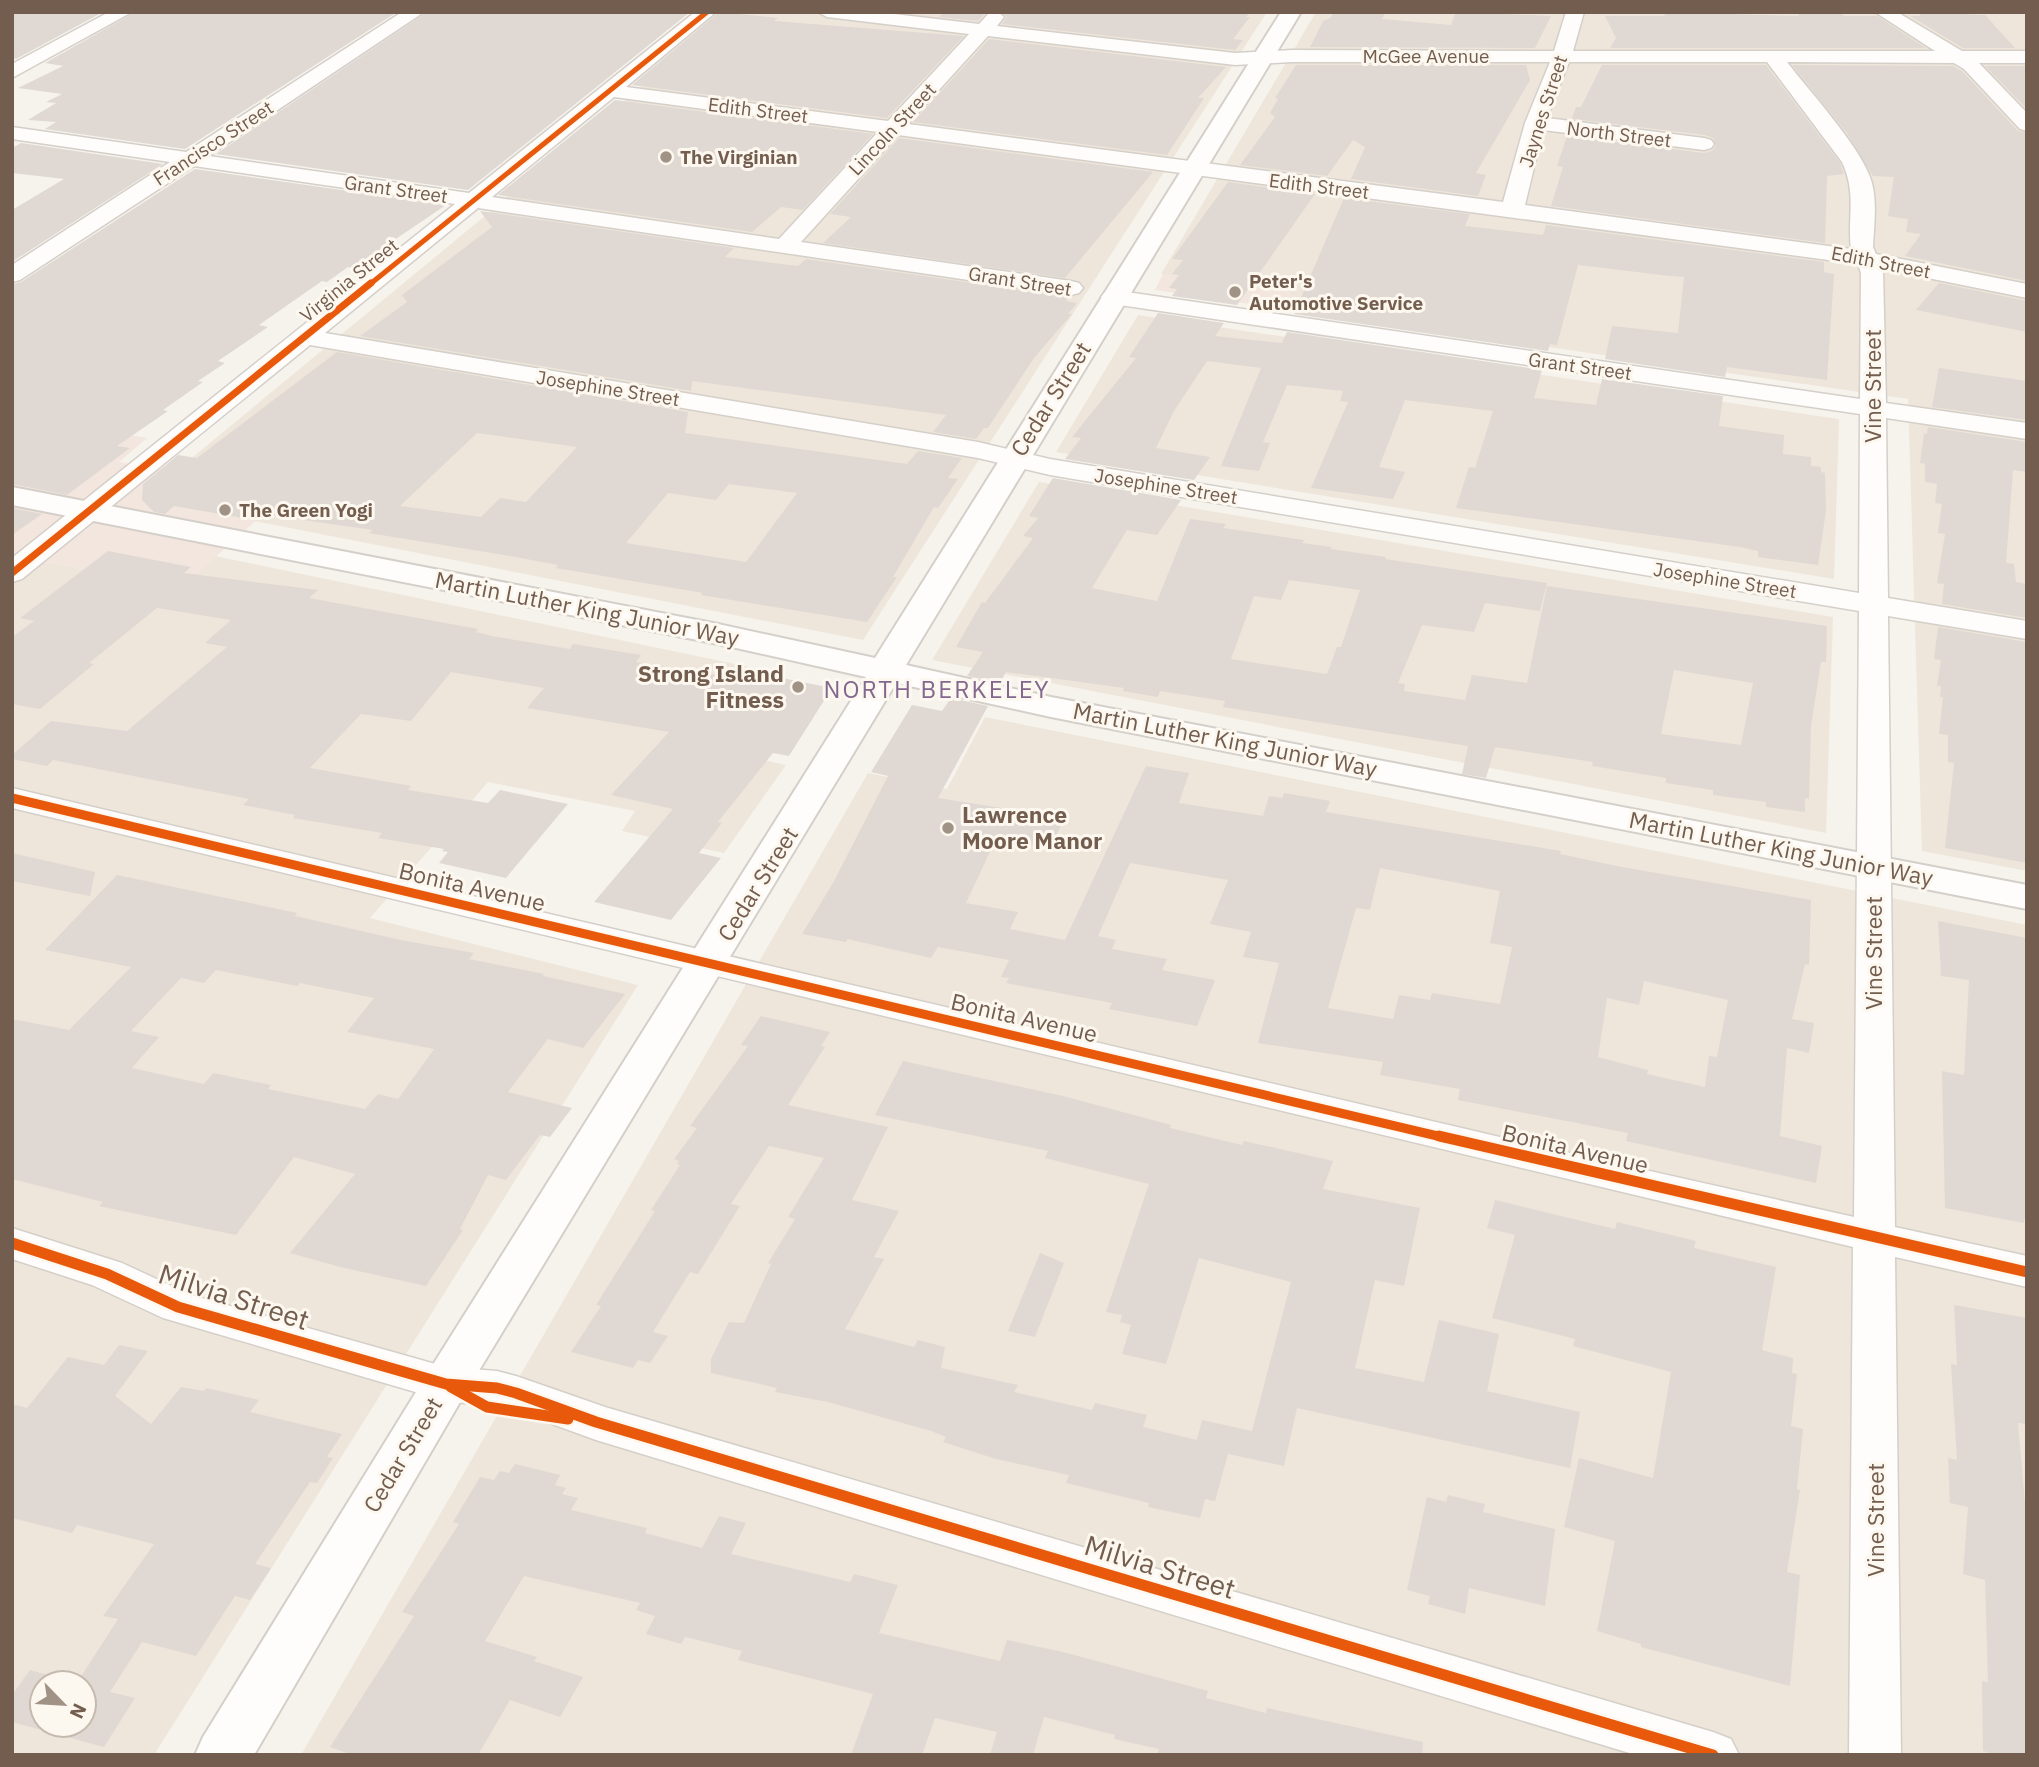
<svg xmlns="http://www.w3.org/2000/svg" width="2039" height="1767" font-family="'IBM Plex Sans',sans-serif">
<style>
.residential{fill:#eee6db;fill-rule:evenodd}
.commercial{fill:#f3e6df}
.building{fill:#e0d9d3;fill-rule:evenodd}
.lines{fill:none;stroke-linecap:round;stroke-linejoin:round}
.minor-casing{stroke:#d4cfc8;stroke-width:3}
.tertiary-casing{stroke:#d4cfc8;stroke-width:4}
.minor{fill:#fefdfc;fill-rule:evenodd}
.tertiary{fill:#fefdfc;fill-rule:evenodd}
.cycleway-far3-casing{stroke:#fdf8ef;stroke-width:8}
.cycleway-far2-casing{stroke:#fdf8ef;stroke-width:10}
.cycleway-far1-casing{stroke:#fdf8ef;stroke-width:13}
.cycleway-casing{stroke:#fdf8ef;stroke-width:16}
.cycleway-far3{stroke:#e8590c;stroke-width:5}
.cycleway-far2{stroke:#e8590c;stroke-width:7}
.cycleway-far1{stroke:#e8590c;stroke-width:9}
.cycleway{stroke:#e8590c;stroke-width:11}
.poi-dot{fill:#a19286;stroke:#fdf8ef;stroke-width:2.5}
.labels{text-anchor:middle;stroke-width:6;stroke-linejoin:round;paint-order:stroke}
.far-street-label{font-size:19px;fill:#735d4f;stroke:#fdf8ef}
.far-poi-label{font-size:19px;font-weight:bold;fill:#735d4f;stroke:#fdf8ef;text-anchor:start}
.street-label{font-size:23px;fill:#735d4f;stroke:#fdf8ef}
.poi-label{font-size:23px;font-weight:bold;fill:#735d4f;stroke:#fdf8ef;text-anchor:end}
.neighbourhood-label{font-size:24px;letter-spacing:2px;fill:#82678e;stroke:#fdf8ef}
.near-street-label{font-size:28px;fill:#735d4f;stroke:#fdf8ef}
</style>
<rect width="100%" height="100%" fill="#f6f3ed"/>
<!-- residential -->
<g class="residential">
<path d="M732,12h535l-404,628 -609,-119 35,-30 -113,-20z"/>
<path d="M1316,12h711v859l-105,-20 -14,-452 -624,-90 7,-17 -130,-18z"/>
<path d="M1138,315l701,104 -5,160 -778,-127z"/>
<path d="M1039,482l794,135 -7,216 -894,-173z"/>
<path d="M215,556l559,116 -55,78 67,15 -62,88 -102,-22 13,-20 -147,-29 -118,136 268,67 -484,770h-142v-1196l50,6 119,23zM42,1683h42v42h-42z"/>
<path d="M985,717l1042,208v830h-1726l567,-982 79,16z"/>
</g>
<!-- commercial -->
<g class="commercial">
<path d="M1163,274l128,18 -7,17 -129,-19z"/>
<path d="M12,414l135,24 -28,24 171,28 -109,98 -119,-23 -50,-6z"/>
</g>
<!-- building -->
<g class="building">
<path d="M12,12h91l-87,47 -4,-1z"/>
<path d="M135,12h262l-212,137 -140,-20 11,-7 -28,-2 28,-17 -10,-1 16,-8 -44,-6 45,-22 -18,-3z"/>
<path d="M427,12h263l-222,178 -252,-36z"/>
<path d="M719,12l59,6 -4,3 190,15 -77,82 -255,-33z"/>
<path d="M944,12h42l-8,9 -39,-4z"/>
<path d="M1002,12h248l-4,5h4l-17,22 10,1 -8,10 -233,-26 5,-7z"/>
<path d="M1334,12h52l-4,7 69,6 5,-13 95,4 -16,32 -225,-1 13,-26 7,-3z"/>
<path d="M1663,12l136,4 -2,-4h43l4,4h33l49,32h-316l6,-10 -11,-22h60z"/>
<path d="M1917,12l68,3 30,33h-52l-53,-32h11z"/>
<path d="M989,39l237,28 -28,31h6l-37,57 -254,-33z"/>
<path d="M1296,65h230l4,15 -54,93 10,2 -8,21 -127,-17 14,-32 -12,-7 -26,36 -87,-11 35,-48 -5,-4 8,-14 -3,-1z"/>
<path d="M1602,65h164l74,98 4,11 -17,2 -2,67 -274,-37 12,-39 -6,-1 10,-30 137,17 8,-2 4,-5 -3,-8 -8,-3 -133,-16 4,-12h5z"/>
<path d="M1792,65l161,1 9,5 56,60 9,2v148l-122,-25 16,-22 -15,-2 2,-13 -20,-3 6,-39 -21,-1 -26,-43z"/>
<path d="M1985,66h42v43z"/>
<path d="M615,100l258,34 -70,76 -22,-3 -29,25 -254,-37z"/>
<path d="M899,138l254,34 -88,106 -242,-35 28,-26 -21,-3z"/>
<path d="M21,143l142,21 -151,98v-52l52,-31 -52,-6v-25z"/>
<path d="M195,169l251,36 -93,63 -5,-1 -21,15 -5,-1 -63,44 9,2 -50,34 7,2 -27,18 5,1 -40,28 5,1 -51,35 13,2 -63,47 -55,-11v-200l9,-2z"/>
<path d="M1228,182l87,12 -78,111 -65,-9 5,-7 -8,-1 10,-13 -7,-1 11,-14 -11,-1z"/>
<path d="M1344,198l126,16 -5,12 78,9 3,-10 278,37v10l10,2 -7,106 -100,-13 -2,10 -120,-18 7,-33 66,7 6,-56 -14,-1 -92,-11 -21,80 -7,-1 -2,7 -254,-37z"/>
<path d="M480,211l254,37 -9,9 73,9 8,-7 264,38 -4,4 11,2 -9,11h4l-38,44 -46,70h-4l-8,11 -43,-7 13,-17 -254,-34 -1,10 -331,-55 47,-34 -5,-7 90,-68z"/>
<path d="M1939,283l88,18v31l-111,-22z"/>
<path d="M1158,313l66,10 -9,13 67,7 5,-11 255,38 -8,28 62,7 6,-26 121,17 -4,30 65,9 -1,19 28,3v9l10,1v5l4,1 1,38 -8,54 -60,-8v-6l-18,-4 -284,-39 13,-41 6,1 18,-57 -88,-11 -26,67 26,5 -12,27 -82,-11 37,-86 -8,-1 3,-10 -56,-6 -24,57 7,1 -11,28 -38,-5 40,-98 -54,-7 -33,50 -18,37 54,9 -16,23 -129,-21 16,-21 -9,-1 64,-79 -7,-1z"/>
<path d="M337,352l351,60 -3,21 222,31 11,-13 44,7 -14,20 10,1 -20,29 -4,-1 -41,70h4l-30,45 -166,-27 2,-2 -147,-25 2,-3 -48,-9 -141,-23 4,-3 -112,-16 -7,6 -80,-14 -9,8 -11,-2 -12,-12 1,-16 35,-29 19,3zM477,433l100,14 -51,55 -26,-4 -19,19 -81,-11zM729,484l68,9 -51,69 -120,-19 42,-50 48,7z"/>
<path d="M1939,368l88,13v39l-95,-13z"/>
<path d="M1928,427l99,15v30l-14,-2 -7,93 8,1 2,18 11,2v34l-85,-14 2,-20 -7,-1 8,-49 -7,-1 4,-29 -7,-1 2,-19 -12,-2v-18l-5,-1 4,-30 3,1z"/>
<path d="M1053,478l128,22 -24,35 -30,-5 -35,58 65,13 33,-82 36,5 -3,4 81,12 -2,3 30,4 -1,2 55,8 -1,2 162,24 -7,28 -55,-8 -11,29 -52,-7 -24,58 7,1 -1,7 61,9 7,-25 55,8 20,-97 280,40 -1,36h-5l-10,64 -2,73 -4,-1v14l-39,-5v-5l-53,-7v-5l-47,-7v-5l-74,-12 1,-4 -98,-15 -9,31 -24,-4 6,-28 -245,-39 2,-6 -65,-10 -2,6 -35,-6 1,-3 -118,-16 -6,11 -33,-7 16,-24 -27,-5 26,-45 3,1 48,-65 -10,-2 15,-18 -9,-2zM1289,580l71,10 -19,57h-4l-10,27 -96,-15 23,-63 27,4zM1674,670l79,13 -12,62 -80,-11z"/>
<path d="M12,508l30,6 -30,21z"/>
<path d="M108,551l83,16 -7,6 134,17 -9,8 169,31 -2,3 16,4 78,13 3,-5 68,11 -5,7 136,22 5,-7 55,11 -43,68 -16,-3 -55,69 4,1 -23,30 22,5 -50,62 -77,-18 79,-93 -62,-14 58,-63 -142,-24 17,-20 -93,-16 -40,49 -50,-7 -51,54 101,18 -3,4 80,13 12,-13 68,14 -62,74 -67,-15 9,-11 -6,-1 2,-2 -66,-11 4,-5 -89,-15 2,-3 -52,-10 6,-6 -196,-39 -6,6 -35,-7v-4l39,-34 76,10 100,-84 -22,-4 26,-23 -74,-12 -68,55 5,1 -54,45 -28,-5v-67l22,-16 -14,-3z"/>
<path d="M1938,627l89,15v221l-82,-15 9,-85 -6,-1v-27l-9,-1 4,-37h-3l1,-11h-4l4,-26 -7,-1z"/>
<path d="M951,698l37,8 -50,92 127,20 -15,30 -54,-9 -30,64 52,9 -8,17 55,11 81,-174 43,7 -10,30 84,13 6,-20 13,2 2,-5 46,8 -4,11 235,39 -1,3 62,13 189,33 -2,65 -4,-1 -13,55 22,4 -5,30 -22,-5 -7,88 42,10 -6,37 -190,-42 2,-8 -170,-33 2,-11 -80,-14 3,-13 -125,-19 21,-80 -36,-6 8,-25 -41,-8 18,-44 -98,-17 -32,73 18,4 -4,9 55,10 -5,11 53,10 -18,46 -88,-17 3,-6 -106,-20 3,-5 -8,-1 8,-17 -71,-13 -7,11 -84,-19 -1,3 -44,-8 31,-51 55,-107 -17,-4 41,-67 30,6zM1380,868l120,23 -10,52 22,4 -12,57 -68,-11 -2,7 -31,-5 -6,24 -65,-11 28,-100 14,2zM1644,981l84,19 -11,57 -8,-1 -4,31 -58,-13 1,-4 -50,-13 9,-59 32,7z"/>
<path d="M12,853l83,19 -5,24 -78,-15z"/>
<path d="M117,875l180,38 -2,3 106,24 73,13 -5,6 75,15 -1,2 82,18 -42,54 -35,-9 -40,53 64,16 -22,29 -10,-2 -34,45 -18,-5 -28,54 3,1 -37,56 -86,-19 -50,-14 65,-79 -61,-17 -58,78 -137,-29 4,-4 -91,-23v-160l57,11 62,-63 -86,-17zM216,970l81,16 3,-3 74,15 -27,34 87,17 -36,50 -20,-5 -13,15 -97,-20 3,-4 -58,-12 -9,11 -72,-16 27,-31 -28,-6 50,-53 23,5z"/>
<path d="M1938,921l89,17v281h-3v4l-79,-15 -3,-137 22,4 5,-95 -28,-4z"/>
<path d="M761,1016l69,16 -9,14 4,1 -37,58 100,22 -36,73 47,11 -25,46 10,2 -39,70 69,18 4,-7 27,7 -4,21 77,17 -4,7 78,18 3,-7 52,12 -4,12 54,13 5,-20 50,11 39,-149 -92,-24 -33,106 -44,-10 9,-29 -11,-3 2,-7 -16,-3 43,-128 -104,-26 3,-7 -173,-36 28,-54 160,35 108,29 -1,3 72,17 2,-4 89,20 -10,28 97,19 -16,78 -29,-6 -20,88 69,14 15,-62 60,14 -12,57 93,21 -10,56 -273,-60 -13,58 -56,-12 -13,47 -10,-2 -5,19 -52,-11 1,-4 -83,-20 3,-8 -73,-16 -53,-17 3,-5 -15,-6 -103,-29 -53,-10 2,-4 -66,-15v-14l18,-37 15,1 27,-59 -3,-1 27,-44 -7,-2 36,-59 -55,-12 -38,58 9,2 -42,68 -8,-2 -37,60 15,4 -18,27 -12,-3 -5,8 -62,-16 30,-46 -5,-1 59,-94 -4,-1 29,-45 -3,-1 2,-3 -5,-2 23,-31 -7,-2 58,-80 -7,-1z"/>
<path d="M1495,1200l120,29 2,-7 79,19 -2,7 82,19 -14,83 31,8 -1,15 5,1 -6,52 12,3 -6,60 3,1 -13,82 13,3 -10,111 -149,-39v-3l-44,-13 18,-90 -51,-14 15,-69 74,20 18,-106 -98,-26 2,-7 -83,-21 23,-83 -28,-7z"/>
<path d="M1040,1253l24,10 -29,74 -27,-6z"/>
<path d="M1954,1305l73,13v106l-9,-1 9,102v230h-29l-15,-4 -1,-70 6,1 -3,-102 -22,-6 5,-67 -18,-4 -2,-45 9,2 -6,-96 6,1z"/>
<path d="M119,1345l29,6 -33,45 36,28 30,-37 23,4 2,-3 53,12 -9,12 92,22 -15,23 6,1 -16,25 -7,-1 -55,82 16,4 -21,32 -15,-4 -39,60 -54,-14 -32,50 25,6 -31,49 -92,-25v-27l18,-25 39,11 6,-8 7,2 36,-56 -15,-3 51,-72 -77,-19 -5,8 -60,-15v-114l15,4 41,-51 36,8zM42,1683h42v42h-42z"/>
<path d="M515,1464l45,11 -5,10 11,3 -4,6 16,4 -7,12 76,18 -2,5 57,15 17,-32 27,7 -15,31 119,28 4,-8 44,11 -19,48 121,28 7,-21 56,12 145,39 -2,7 60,15 1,-5 156,34 -1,13h-265l2,-6 -45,-10 1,-4 -71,-18 -11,38h-43l7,-23 -62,-14 -13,37h-71l22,-61 -135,-34 4,-9 -57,-14 -4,7 -35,-10 9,-18 -19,-6 4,-7 -116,-27 -39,65 52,16 -3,4 49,16 -23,40 -50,-17 -32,55h-126l-22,-8 84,-131 -12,-4 57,-88 -6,-2 27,-45 14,3 6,-9 9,2z"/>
<path d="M1448,1495l37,9 -2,8 72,17 -10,77 -76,-18 -4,26 -37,-10 2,-8 -23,-6 20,-93 19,5z"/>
</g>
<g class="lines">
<defs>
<g id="minor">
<path d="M109,12h23l-120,66v-14z"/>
<path d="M402,12h22l-215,144 260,37 226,-181h21l-90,75 262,34 81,-87 -142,-17 -9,-5h59l102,12 10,-11 9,-1 6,5 -7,9 238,27 57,-3 262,1 12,-39h18l-11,39h362l-60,-39h22l65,39h65v12h-48l48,50v18l-7,-2 -56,-60 -10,-6 -167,-1c23,30 71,82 83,115 8,21 4,48 3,70l3,7 151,30v14l-144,-29 3,134 141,20v16l-141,-21 2,180 139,23v18l-139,-23 7,611 132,29v31l-132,-30 6,498h-52l4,-508 -1841,-439v-20l1509,354 333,75 5,-606 -809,-136 -72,-17 -668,-113 -288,234 -10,3v-24l443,-354 -261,-38 -174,114 -8,2v-17l158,-103 -158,-23v-12l174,25zM988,36l247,29 57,-3h258l-25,61 -22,79 -595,-78zM1569,62h198l75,100c15,32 5,55 9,87l-326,-44 18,-75 161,20 7,-2 3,-4 -3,-4 -7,-2 -157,-20zM614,97l264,35 -99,107 -287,-42zM898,135l960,129 3,9 -1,126 -747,-109 -8,2 -4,5 4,5 8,2 747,110 -1,179 -809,-134 -72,-17 -653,-109 153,-125 593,87 8,-2 4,-5 -4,-5 -8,-2 -270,-39z"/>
<path d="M12,1228l110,35 69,32 255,72 51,4 19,5 89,31 1108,325 18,7 8,16h-103l-1040,-315 -88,-32 -62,-7 -283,-83 -71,-33 -80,-26z"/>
</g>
<path id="tertiary" d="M1281,12h20l-395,653 145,32 976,188v24l-976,-192 -155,-34 -433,714 -209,358h-59l8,-18 226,-366 437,-694 -148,-33 -706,-139v-18l706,137 157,34z"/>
</defs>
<!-- minor casing -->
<use href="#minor" class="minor-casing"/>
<!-- tertiary casing -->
<use href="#tertiary" class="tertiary-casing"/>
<!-- minor -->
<use href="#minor" class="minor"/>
<!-- tertiary -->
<use href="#tertiary" class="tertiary"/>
<defs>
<path id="cycleway-far3" d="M369,285l338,-273"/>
<path id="cycleway-far2" d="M12,573l359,-290"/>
<path id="cycleway-far1" d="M12,798l1434,340"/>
<g id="cycleway">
<path d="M1439,1136l588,136"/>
<path d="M12,1243l95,31 71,33 268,77 51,4 19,5 80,29 1117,333"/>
<path d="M451,1387l36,20 81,12"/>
</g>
</defs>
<!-- cycleway-far3 casing -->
<use href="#cycleway-far3" class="cycleway-far3-casing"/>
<!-- cycleway-far2 casing -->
<use href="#cycleway-far2" class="cycleway-far2-casing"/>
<!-- cycleway-far1 casing -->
<use href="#cycleway-far1" class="cycleway-far1-casing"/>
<!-- cycleway casing -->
<use href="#cycleway" class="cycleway-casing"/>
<!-- cycleway-far3 -->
<use href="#cycleway-far3" class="cycleway-far3"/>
<!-- cycleway-far2 -->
<use href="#cycleway-far2" class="cycleway-far2"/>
<!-- cycleway-far1 -->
<use href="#cycleway-far1" class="cycleway-far1"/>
<!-- cycleway -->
<use href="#cycleway" class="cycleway"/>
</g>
<!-- markers -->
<g class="poi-dot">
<circle cx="666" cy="157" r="7"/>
<circle cx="1235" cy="292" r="7"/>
<circle cx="225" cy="510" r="7"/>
<circle cx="798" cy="687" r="7"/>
<circle cx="948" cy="828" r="7"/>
</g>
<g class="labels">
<!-- far-street labels -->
<g class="far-street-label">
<text x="1426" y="63">McGee Avenue</text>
<text transform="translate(758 110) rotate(7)" y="7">Edith Street</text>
<text transform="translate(1543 111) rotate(-72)" y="7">Jaynes Street</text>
<text transform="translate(892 129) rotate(-47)" y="7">Lincoln Street</text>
<text transform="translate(1619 134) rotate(7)" y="7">North Street</text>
<text transform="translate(213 143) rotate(-33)" y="7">Francisco Street</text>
<text transform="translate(1319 186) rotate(7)" y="7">Edith Street</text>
<text transform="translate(396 189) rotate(8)" y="7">Grant Street</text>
<text transform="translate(1881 262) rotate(11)" y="7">Edith Street</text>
<text transform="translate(349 280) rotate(-39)" y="7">Virginia Street</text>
<text transform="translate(1020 281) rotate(9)" y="7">Grant Street</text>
<text transform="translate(1580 366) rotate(8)" y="7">Grant Street</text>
<text transform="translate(608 388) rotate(9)" y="7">Josephine Street</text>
<text transform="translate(1166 486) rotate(9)" y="7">Josephine Street</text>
<text transform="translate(1725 580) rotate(9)" y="7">Josephine Street</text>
</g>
<!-- far-poi labels -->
<g class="far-poi-label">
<text x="680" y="164">The Virginian</text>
<text x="1249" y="288">Peter's<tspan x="1249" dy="22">Automotive Service</tspan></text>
<text x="239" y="517">The Green Yogi</text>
</g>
<!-- street labels -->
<g class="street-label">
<text transform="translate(1873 386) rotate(-90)" y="8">Vine Street</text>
<text transform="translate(1051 399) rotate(-58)" y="8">Cedar Street</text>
<text transform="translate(587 609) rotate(11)" y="8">Martin Luther King Junior Way</text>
<text transform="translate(1225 740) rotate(11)" y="8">Martin Luther King Junior Way</text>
<text transform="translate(1781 849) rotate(11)" y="8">Martin Luther King Junior Way</text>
<text transform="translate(758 884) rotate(-58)" y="8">Cedar Street</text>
<text transform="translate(472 887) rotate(13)" y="8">Bonita Avenue</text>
<text transform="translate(1874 953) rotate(-90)" y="8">Vine Street</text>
<text transform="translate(1024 1018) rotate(13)" y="8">Bonita Avenue</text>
<text transform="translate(1575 1149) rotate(13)" y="8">Bonita Avenue</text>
<text transform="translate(403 1455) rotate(-59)" y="8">Cedar Street</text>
<text transform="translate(1876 1520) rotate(-90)" y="8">Vine Street</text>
</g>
<!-- poi labels -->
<g class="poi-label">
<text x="784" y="682">Strong Island<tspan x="784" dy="26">Fitness</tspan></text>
<text x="962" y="823" text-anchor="start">Lawrence<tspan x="962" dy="26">Moore Manor</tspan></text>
</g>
<!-- neighbourhood labels -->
<g class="neighbourhood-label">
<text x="937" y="698">NORTH BERKELEY</text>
</g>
<!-- near-street labels -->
<g class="near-street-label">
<text transform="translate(234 1297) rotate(18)" y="10">Milvia Street</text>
<text transform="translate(1160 1567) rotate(17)" y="10">Milvia Street</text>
</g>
</g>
<!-- border -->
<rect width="2039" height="1767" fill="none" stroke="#735d4f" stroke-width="28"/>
<!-- north arrow -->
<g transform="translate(63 1704) rotate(115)"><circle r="33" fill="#fdf8ef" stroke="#c6baaf" stroke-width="2"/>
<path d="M0-5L12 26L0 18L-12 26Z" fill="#a19286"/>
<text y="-10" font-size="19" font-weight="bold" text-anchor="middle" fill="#735d4f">N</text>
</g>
</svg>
